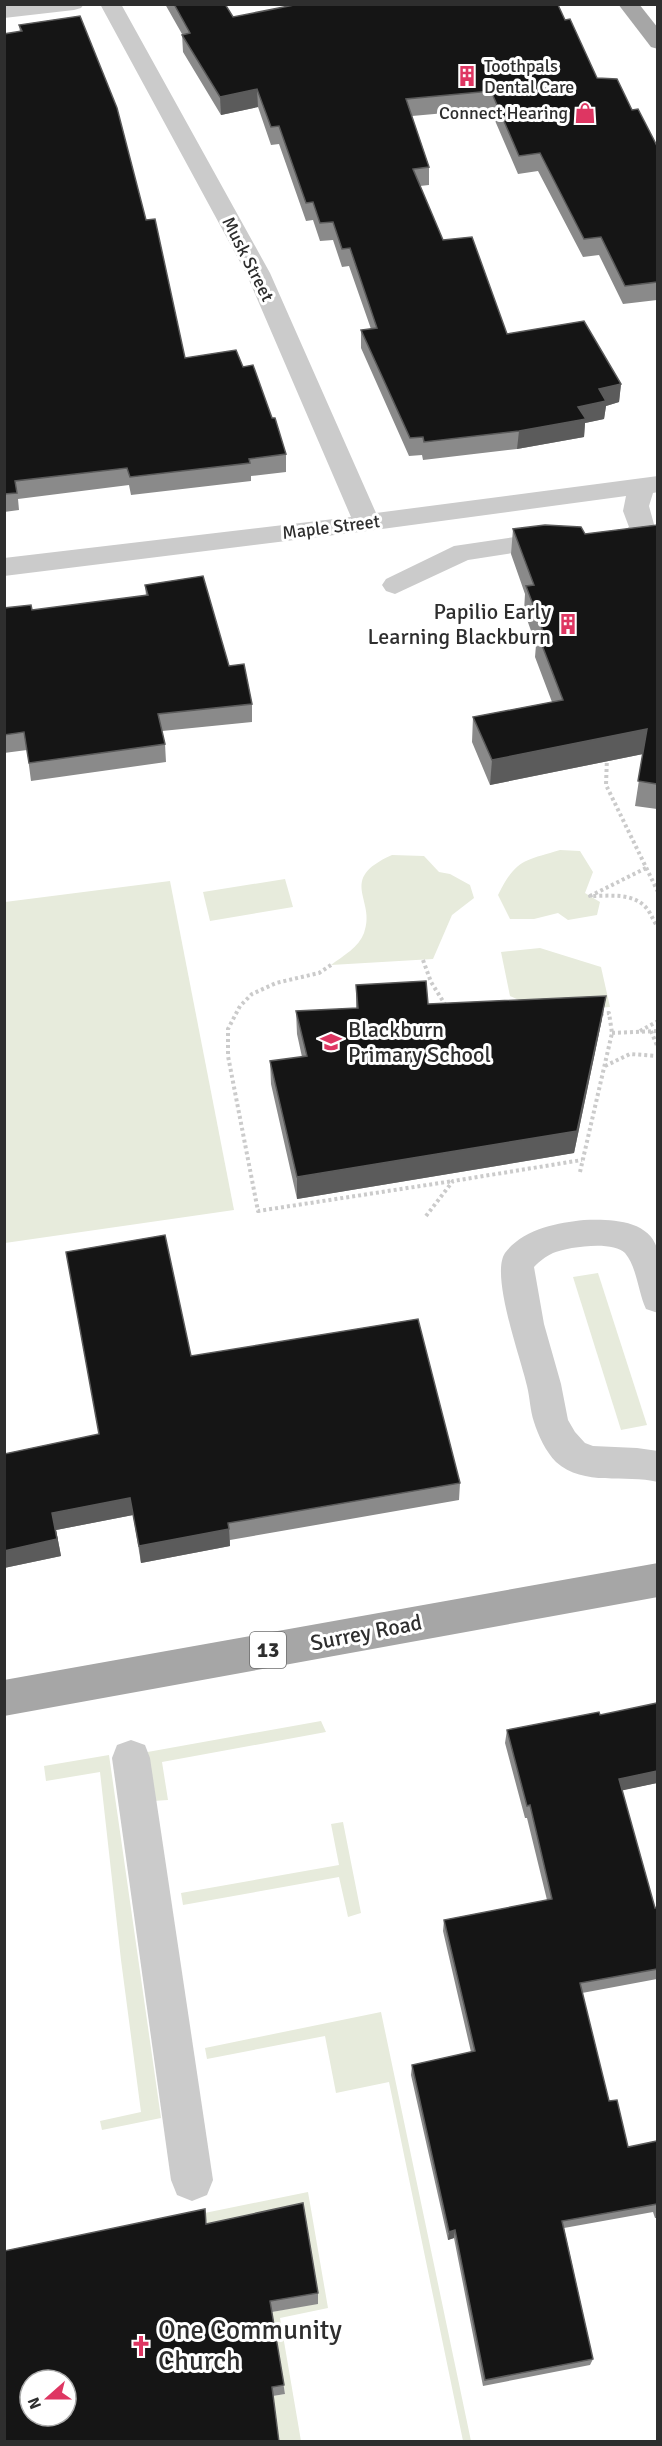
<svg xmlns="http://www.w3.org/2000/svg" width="662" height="2446" font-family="Signika,sans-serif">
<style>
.green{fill:#e7ebdc}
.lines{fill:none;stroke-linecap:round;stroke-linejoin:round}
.path{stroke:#cbcbcb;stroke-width:4;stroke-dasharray:3 3;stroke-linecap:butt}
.minor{fill:#cbcbcb;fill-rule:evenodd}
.major{fill:#a6a6a6;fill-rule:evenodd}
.wall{fill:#8a8a8a}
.shaded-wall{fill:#5b5b5b}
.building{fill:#151515;stroke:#5b5b5b;stroke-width:1.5;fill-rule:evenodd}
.labels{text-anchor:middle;stroke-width:6;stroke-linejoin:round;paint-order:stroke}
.far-poi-label{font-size:18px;fill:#2e2e2e;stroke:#fff;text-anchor:start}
.far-street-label{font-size:18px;fill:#2e2e2e;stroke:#fff}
.shield{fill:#fff;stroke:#6d6d6d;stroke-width:1.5}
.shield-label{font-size:21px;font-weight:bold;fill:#2e2e2e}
.poi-label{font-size:22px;fill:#2e2e2e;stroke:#fff;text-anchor:end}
.street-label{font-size:22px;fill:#2e2e2e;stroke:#fff}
.near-poi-label{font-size:27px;fill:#2e2e2e;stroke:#fff;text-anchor:start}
</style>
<rect width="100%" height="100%" fill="#fff"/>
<!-- green -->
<g class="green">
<path d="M560,850l20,1 13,21 -8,21 15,9 -3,13 -29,5 -10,-7 -24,6h-24l-12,-24c18,-36 26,-34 62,-45z"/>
<path d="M392,855l32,1 15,16 11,2 20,11 4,13 -22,17 -19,44 -102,6c12,-9 28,-18 33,-32 13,-34 -28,-53 28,-78z"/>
<path d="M285,879l8,28 -83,14 -7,-29z"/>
<path d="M170,881l64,329 -229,33v-341z"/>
<path d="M540,948l61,19 9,40 -64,5 -36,-16 -9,-44z"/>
<path d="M598,1273l49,152 -26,5 -48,-153z"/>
<path d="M321,1721l5,11 -164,30 6,38 -15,1 -11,-48z"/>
<path d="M109,1755l52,363 -59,12 -2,-9 41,-9 -20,-152 -21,-188 -54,9 -2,-15z"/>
<path d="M343,1822l18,91 -13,4 -9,-40 -156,28 -2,-12 158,-28 -8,-41z"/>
<path d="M381,2012l90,429h-8l-74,-359 -53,11 -11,-57 -118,23 -2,-11z"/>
<path d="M308,2192l20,116 -48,10 21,123h-22l-6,-45 12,-2 -13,-82 46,-9 -13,-88 -97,21 -1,-15 -203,33z"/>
</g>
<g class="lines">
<!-- path -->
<g class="path">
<path d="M607,757l-1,28 52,107"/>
<path d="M646,868l-56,28c20,0 45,-4 58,14 4,6 6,12 10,17"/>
<path d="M423,960l8,22 15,24"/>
<path d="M331,965l-12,8 -43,10 -24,11 -12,12 -12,23v27l30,155 195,-30"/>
<path d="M640,1031l18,-10"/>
<path d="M651,1031l7,17"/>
<path d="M612,1033l46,-2"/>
<path d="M605,1066l25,-12 28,2"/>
<path d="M580,1172l32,-139 -3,-20 -11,1"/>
<path d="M426,1216l27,-35 129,-21"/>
</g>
<!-- minor -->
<g class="minor">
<path d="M15,4h69l-3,4 -7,2 -70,8v-12z"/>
<path d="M100,4h21l149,269 106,240 282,-37v16l-5,1 -4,13 6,22c-13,20 -39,25 -61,19l-4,-6 4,-6 28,-4 7,-4 -6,-16 3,-15 -259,35 -363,45v-18l347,-41 -105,-244z"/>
<path d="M555,531l9,2 4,6 -4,6 -96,15 -73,34 -9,-3 -4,-6 4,-6 68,-33z"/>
<path d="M584,1220c24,-1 64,-1 73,28 4,13 1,49 1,65l-12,-4c-8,-17 -9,-42 -21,-56 -12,-13 -58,-6 -72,0 -8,4 -13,8 -19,14l10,57 17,60 7,36 7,12 10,11 8,3 44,2 21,3v31c-33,-8 -74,5 -102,-20 -10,-10 -18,-27 -22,-40 -4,-12 -4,-24 -7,-36 -6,-27 -37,-111 -22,-133 18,-24 52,-30 79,-33z"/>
<path d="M131,1740l14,5 5,13 63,422 -6,15 -15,6 -15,-6 -6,-15 -59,-422 5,-13z"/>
</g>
<!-- major -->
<g class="major">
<path d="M618,4h21l19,24v21l-7,-2z"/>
<path d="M658,1563v34l-654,119v-36z"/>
</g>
</g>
<!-- wall -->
<g class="wall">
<path d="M165,4h60l8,13 332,3 32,58 35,32 25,36v154l-34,4 -24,-49 -16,2 -45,-86 -20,3 -28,-65 -78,7 17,51v18l-9,1 23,54 64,94 114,50 -2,18 -13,4 -2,13 -19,4 -1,14 -67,12 -94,11 -1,-5 -13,1 -48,-108v-18l10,-1 -22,-63 -7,1 -9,-27 -13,1 -7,-21 -7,1 -27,-77 -8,1 -13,-38 -37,8 -38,-63 -1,-18z"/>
<path d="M19,25l127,195 39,138 58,9 29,51 14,36v18l-35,4v5l-120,14 -2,-10 -111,14 1,11 -15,2v-478l16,-2z"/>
<path d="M657,525v284l-22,-3 8,-52 -153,31 -18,-43 1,-25 79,-15 -17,-45 1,-12 -12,-34 1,-17 -14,-40 2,-25 72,5z"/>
<path d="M145,585l84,81 23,38v18l-90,9 3,13 1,18 -135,19 -4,-31 -23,3v-145l28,2 114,-14z"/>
<path d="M356,985l72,19 174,15 -28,134 -277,46 -26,-115 -1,-23 32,-4 -5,-23 -1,-23 60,-3z"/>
<path d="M191,1356l269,127 -1,17 -229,40v6l-89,17 -8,-48 -77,15 5,26 -57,12v-114l95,-20z"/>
<path d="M657,1703v80l-35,7 33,118 2,-1v72l-75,14 27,108 19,46 29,-6v77h-2l-2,-6 -89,16 29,131 -3,6 -107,21 -29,-148 -6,2 -37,-165 1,-10 59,-13 -28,-121 1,-11 103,-20 -20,-82h-2l-20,-75 2,-13 93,-15z"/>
<path d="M207,2224l111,69v11l-46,8 13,82 -12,2z"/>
</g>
<!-- shaded-wall -->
<g class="shaded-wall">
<path d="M257,89l1,18 -37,8 -1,-18z"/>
<path d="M621,384l-2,18 -13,4 -2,13 -19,4 -1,14 -67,12 2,-18 59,-24 21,-18z"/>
<path d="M647,729l-4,25 -153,31 2,-25z"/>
<path d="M606,996l-4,23 -28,134 -277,46v-22z"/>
<path d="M130,1498l3,17 -77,15 5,26 -57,12v-17l48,-38z"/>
<path d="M229,1529l1,17 -89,17 -2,-17z"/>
<path d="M657,1771v12l-42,9 4,-13z"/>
<path d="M455,2230l-1,8 -6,2 1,-8z"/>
</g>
<!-- building -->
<g class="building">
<path d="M174,4h51l8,13 66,-13h249l1,1h9l7,15 5,-1 27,59 20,1 15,31 6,-1 19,37v136l-32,4 -24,-49 -17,2 -44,-86 -21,3 -28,-65 -85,8 23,68 -16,2 30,71 29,-3 35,97 77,-13 37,63 -22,5 7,12 -28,6 8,12 -67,12 -95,11 -1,-5 -13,1 -49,-108 16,-2 -27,-80 -8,1 -9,-27 -13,1 -7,-21 -7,1 -27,-77 -8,1 -14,-38 -37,8 -38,-62 8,-2z"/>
<path d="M80,16l37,92 29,112 9,-1 30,139 51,-8 7,17 10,-2 19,53h3l11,36 -37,5 1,4 -120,14 -3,-9 -112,13 2,12 -13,1v-460l18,-3 -3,-6z"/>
<path d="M545,525l36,2 4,7 72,-9v259l-19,-3 9,-52 -155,31 -19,-43 90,-17 -26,-68 6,-1 -17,-45 8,-1 -21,-56z"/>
<path d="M203,576l26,90 15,-2 8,40 -94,10 7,30 -136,19 -5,-31 -20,3v-127l27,-3 1,5 116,-15 -3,-10z"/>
<path d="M426,981l2,23 178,-8 -29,135 -280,46 -27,-116 37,-5 -11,-45 62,-3 -2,-23z"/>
<path d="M165,1235l26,121 227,-37 42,164 -232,40 1,6 -90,17 -9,-48 -78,15 5,26 -53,12v-97l95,-20 -33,-182z"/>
<path d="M657,1703v68l-38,8 36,129 2,-1v62l-77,14 29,118 8,-1 11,47 29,-6v63l-95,17 31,138 -108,21 -30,-150 -6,2 -37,-167 63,-14 -31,-131 108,-21 -22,-94 -3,1 -20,-76 92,-18 1,3z"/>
<path d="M303,2203l15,90 -48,8 14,84 -12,2 7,55h-275v-191l201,-42 1,15zM30,2380h36v36h-36z"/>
</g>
<!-- icons -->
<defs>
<symbol id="building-bare" viewBox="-9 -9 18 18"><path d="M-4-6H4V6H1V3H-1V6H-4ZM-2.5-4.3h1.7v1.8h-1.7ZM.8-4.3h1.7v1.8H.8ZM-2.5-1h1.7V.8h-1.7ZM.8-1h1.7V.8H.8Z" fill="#de3662" stroke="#fff" stroke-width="2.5" paint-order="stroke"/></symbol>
<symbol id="shop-bare" viewBox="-9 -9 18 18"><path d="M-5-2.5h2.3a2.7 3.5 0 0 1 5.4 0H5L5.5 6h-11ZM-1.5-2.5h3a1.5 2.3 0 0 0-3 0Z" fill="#de3662" stroke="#fff" stroke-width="2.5" paint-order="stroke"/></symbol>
<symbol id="school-bare" viewBox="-9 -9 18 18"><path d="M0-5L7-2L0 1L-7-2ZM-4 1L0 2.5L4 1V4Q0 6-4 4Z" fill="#de3662" stroke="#fff" stroke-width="2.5" paint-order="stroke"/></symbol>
<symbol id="church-bare" viewBox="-9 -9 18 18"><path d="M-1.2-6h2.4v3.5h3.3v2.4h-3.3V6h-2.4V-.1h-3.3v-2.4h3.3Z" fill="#de3662" stroke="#fff" stroke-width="2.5" paint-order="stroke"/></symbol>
</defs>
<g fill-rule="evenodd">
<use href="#building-bare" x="452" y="61" width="30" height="30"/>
<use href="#shop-bare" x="570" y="98" width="30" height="30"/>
<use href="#building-bare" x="553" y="609" width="30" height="30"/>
<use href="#school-bare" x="316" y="1027" width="30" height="30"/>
<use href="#church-bare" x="126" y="2331" width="30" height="30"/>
</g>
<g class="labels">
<!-- far-poi labels -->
<g class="far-poi-label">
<text x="484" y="72">Toothpals<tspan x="484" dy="21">Dental Care</tspan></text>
<text x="568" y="119" text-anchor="end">Connect Hearing</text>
</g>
<!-- far-street labels -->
<g class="far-street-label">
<text transform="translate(248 259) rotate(63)" y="6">Musk Street</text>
<text transform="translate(331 527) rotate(-7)" y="6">Maple Street</text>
</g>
<!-- shield labels -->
<rect class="shield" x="250" y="1632" width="36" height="36" rx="4.5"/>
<g class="shield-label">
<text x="268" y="1657">13</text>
</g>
<!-- poi labels -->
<g class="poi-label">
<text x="551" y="619">Papilio Early<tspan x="551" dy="25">Learning Blackburn</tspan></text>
<text x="348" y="1037" text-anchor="start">Blackburn<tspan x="348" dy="25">Primary School</tspan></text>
</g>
<!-- street labels -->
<g class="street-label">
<text transform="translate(366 1632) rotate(-11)" y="8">Surrey Road</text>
</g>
<!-- near-poi labels -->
<g class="near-poi-label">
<text x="158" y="2339">One Community<tspan x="158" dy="31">Church</tspan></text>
</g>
</g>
<!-- border -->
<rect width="662" height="2446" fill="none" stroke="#2e2e2e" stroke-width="12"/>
<!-- north arrow -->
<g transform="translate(48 2398) rotate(249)"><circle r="28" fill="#ffffff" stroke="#ababab" stroke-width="1.5"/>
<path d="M0-4.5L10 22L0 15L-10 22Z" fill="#de3662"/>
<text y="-9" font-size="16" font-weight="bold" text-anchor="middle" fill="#2e2e2e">N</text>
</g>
</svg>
